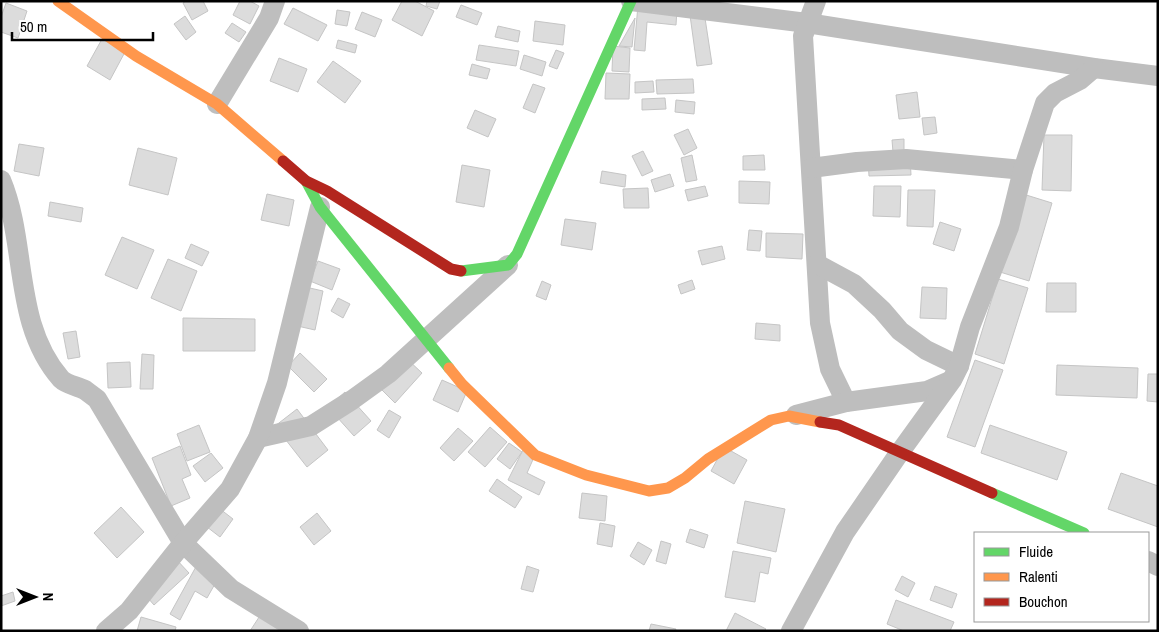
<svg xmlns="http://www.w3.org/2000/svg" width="1159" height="632" font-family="'Archivo Narrow',sans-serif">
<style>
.building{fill:#dcdcdc;stroke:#c5c5c5}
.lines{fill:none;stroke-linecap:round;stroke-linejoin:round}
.street{stroke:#bebebe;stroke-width:20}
.fast{stroke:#63d668;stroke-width:11}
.slow{stroke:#ff974d;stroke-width:11}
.jam{stroke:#b3261e;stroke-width:11}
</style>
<rect width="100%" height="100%" fill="#fff"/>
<!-- building -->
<g class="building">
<path d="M186,1h17l5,10 -16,9 -9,-17z"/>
<path d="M240,1h10l9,5 -9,18 -17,-9z"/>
<path d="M402,1h13l19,10 -12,25 -30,-16z"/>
<path d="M427,1h13l-3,8 -11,-3z"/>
<path d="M6,3l21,8 -9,27 -17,-6v-15z"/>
<path d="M461,5l21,8 -5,12 -21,-8z"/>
<path d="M638,5l39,4 -1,16 -29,-3 -2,29 -11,-1z"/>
<path d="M703,5l9,59 -15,2 -8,-58z"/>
<path d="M293,8l34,17 -9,16 -34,-17z"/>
<path d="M337,10l13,2 -3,14 -12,-2z"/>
<path d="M362,12l20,8 -7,17 -20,-8z"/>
<path d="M185,16l11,16 -10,8 -12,-16z"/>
<path d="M635,18l-3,29 -13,-1z"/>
<path d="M535,21l30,4 -2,20 -30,-4z"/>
<path d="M232,23l14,9 -7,10 -14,-9z"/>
<path d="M498,26l22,5 -2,11 -23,-5z"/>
<path d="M102,39l23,13 -15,28 -23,-14z"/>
<path d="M338,40l19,5 -2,8 -19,-5z"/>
<path d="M479,45l40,6 -3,15 -40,-6z"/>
<path d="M613,46l17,2 -1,24 -17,-1z"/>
<path d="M556,50l8,3 -7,16 -8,-3z"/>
<path d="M524,55l22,7 -4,14 -22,-7z"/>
<path d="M279,58l28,11 -9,23 -28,-11z"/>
<path d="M333,61l28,20 -16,22 -28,-21z"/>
<path d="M472,64l18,5 -3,10 -18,-4z"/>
<path d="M606,73l24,1 -1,25h-24z"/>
<path d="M693,79l1,14 -37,1 -1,-14z"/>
<path d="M653,81l1,11 -19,1v-11z"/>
<path d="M533,84l12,4 -10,25 -12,-5z"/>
<path d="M917,92l3,25 -21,2 -3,-24z"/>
<path d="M665,98l1,11 -24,1v-11z"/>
<path d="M676,100l19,2 -1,12 -19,-2z"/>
<path d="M475,110l21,9 -8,18 -21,-9z"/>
<path d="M935,117l2,16 -13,2 -2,-17z"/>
<path d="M688,129l9,19 -13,7 -10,-20z"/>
<path d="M1044,135h28l-1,56 -29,-1z"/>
<path d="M904,139v12l-11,1 -1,-12z"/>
<path d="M19,144l25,4 -5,28 -25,-5z"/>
<path d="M138,148l39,10 -9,37 -39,-10z"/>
<path d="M643,151l10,20 -11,5 -10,-20z"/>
<path d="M692,155l5,25 -11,2 -5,-24z"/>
<path d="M764,155l1,15h-22v-14z"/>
<path d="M910,157l1,18 -42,1 -1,-17z"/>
<path d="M462,165l28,5 -6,37 -28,-5z"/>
<path d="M602,171l24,4 -1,12 -25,-4z"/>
<path d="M670,174l4,12 -19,6 -4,-12z"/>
<path d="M739,181l31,1 -1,22 -30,-1z"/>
<path d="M705,186l3,10 -20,5 -3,-11z"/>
<path d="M874,186h27l-1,31 -27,-1z"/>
<path d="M648,188l1,20h-25l-1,-19z"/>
<path d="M908,190h27l-2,37 -26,-1z"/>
<path d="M267,194l27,6 -5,26 -28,-6z"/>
<path d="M1023,194l29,9 -23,78 -29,-9z"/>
<path d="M50,202l33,6 -2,14 -33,-6z"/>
<path d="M565,219l31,4 -4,27 -31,-5z"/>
<path d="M940,222l21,7 -7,22 -21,-7z"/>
<path d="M749,230l13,1 -2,20 -13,-1z"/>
<path d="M766,233l37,1 -1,25 -36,-2z"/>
<path d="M122,237l32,13 -17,39 -32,-14z"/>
<path d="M191,244l18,8 -7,14 -17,-8z"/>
<path d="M722,246l3,13 -23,6 -4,-14z"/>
<path d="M168,259l29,12 -16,40 -30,-13z"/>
<path d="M318,261l22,8 -8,21 -22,-9z"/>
<path d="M998,279l30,9 -24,76 -29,-10z"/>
<path d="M692,280l3,9 -14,5 -3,-9z"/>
<path d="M542,281l9,4 -5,15 -10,-4z"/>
<path d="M1047,283h29v29h-30z"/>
<path d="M301,286l22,5 -8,39 -22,-5z"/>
<path d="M922,287l25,1 -1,31 -26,-1z"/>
<path d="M338,298l12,6 -7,14 -12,-7z"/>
<path d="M183,318l72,1v32h-72z"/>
<path d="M756,323l24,2v16l-25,-2z"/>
<path d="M76,331l4,26 -12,2 -5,-26z"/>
<path d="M300,353l27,26 -13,13 -26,-26z"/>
<path d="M142,354l12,1 -1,34h-13z"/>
<path d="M406,358l16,15 -27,30 -16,-16z"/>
<path d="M975,360l28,10 -28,77 -28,-10z"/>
<path d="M130,362l1,25 -23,1 -1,-25z"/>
<path d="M1057,365l81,3 -1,30 -81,-3z"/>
<path d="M1148,374h10v28l-11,-1z"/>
<path d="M442,380l25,11 -9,21 -25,-12z"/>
<path d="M345,392l26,29 -17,15 -26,-29z"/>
<path d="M297,409l31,41 -21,17 -32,-41z"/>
<path d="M389,410l12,7 -12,21 -12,-8z"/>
<path d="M199,425l11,27 -23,9 -10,-27z"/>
<path d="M990,425l77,27 -10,28 -76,-27z"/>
<path d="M490,427l17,15 -22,25 -17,-15z"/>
<path d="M458,428l15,13 -19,20 -14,-13z"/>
<path d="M509,443l13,9 -12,17 -13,-10z"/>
<path d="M180,446l11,29 -9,4 8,19 -19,8 -19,-48z"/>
<path d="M724,447l23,13 -13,24 -23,-13z"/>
<path d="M523,450l12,5 -8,18 18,9 -6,13 -31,-15z"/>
<path d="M211,453l12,15 -18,14 -12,-16z"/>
<path d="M1121,473l37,13v41l-50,-18z"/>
<path d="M497,479l25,18 -7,11 -26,-17z"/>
<path d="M582,493l25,3 -2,25 -26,-3z"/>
<path d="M745,501l40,8 -9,43 -39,-9z"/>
<path d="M211,502l22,17 -13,18 -22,-17z"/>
<path d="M121,507l23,25 -27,26 -23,-25z"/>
<path d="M317,513l14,18 -17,14 -14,-18z"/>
<path d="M600,523l15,3 -3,21 -15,-3z"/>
<path d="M690,529l18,6 -4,13 -18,-6z"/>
<path d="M661,541l10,3 -5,20 -10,-3z"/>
<path d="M638,542l14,8 -8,15 -14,-9z"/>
<path d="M733,551l38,7 -3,16 -8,-2 -5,30 -30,-5z"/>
<path d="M175,558l14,15 -35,32 -13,-15z"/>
<path d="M198,563l22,12 -13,23 -12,-7 -15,29 -10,-6z"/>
<path d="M527,566l12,4 -6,22 -12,-3z"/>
<path d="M902,576l13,7 -7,14 -13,-7z"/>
<path d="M935,586l22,8 -5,14 -22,-8z"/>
<path d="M13,592l2,9 -14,5v-10z"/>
<path d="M896,600l58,22 -4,9h-46l-17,-7z"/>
<path d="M263,611l29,20h-42z"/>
<path d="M735,613l31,16 -2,2h-38z"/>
<path d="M141,617l35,10 -1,4h-38z"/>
<path d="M651,624l25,5 -1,2h-26z"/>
</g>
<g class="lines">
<!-- street -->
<g class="street">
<path d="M631,1l176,22 287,45 64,8"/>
<path d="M816,1l-13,35 17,287 10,46 16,33"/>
<path d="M217,104l52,-86 6,-17"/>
<path d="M811,168l46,-6 49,-3 117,11"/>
<path d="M1,180c27,64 11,143 60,199 6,6 17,7 24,11 4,3 8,6 12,9l86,144 48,46 68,42"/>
<path d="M817,264l37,20 28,26 18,21 26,19 33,16"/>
<path d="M796,415l50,-13 81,-11 23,-10"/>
<path d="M258,438l53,-12 41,-26 36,-26 120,-109"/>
<path d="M1148,561l10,5"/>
<path d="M106,631l23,-20 54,-68 47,-54 28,-51 19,-55 43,-176"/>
<path d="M791,631l54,-99 55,-80 52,-72 7,-14 11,-39 39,-100 14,-57 22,-67 10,-10 25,-13 14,-12"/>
</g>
<!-- fast -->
<g class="fast">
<path d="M306,181l14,26 129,161"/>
<path d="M461,271l47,-6 9,-11 114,-253"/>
<path d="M992,493l92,40"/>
</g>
<!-- slow -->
<g class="slow">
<path d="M58,1l78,55 81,48 66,57"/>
<path d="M449,368l13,16 73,71 51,20 63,16 19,-3 17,-10 23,-19 63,-39 18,-4 31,6"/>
</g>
<!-- jam -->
<g class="jam">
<path d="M283,161l23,20 21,10 124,78 10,2"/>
<path d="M820,422l19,3 153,68"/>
</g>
</g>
<!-- border -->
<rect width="1159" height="632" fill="none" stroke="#000000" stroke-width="5"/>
<!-- legend -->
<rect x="974" y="532" width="175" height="90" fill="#ffffff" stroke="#999999"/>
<rect x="984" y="548" width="25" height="8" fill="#63d668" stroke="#999999"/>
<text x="1019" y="557" font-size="15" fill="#000000">Fluide</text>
<rect x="984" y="573" width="25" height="8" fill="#ff974d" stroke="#999999"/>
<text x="1019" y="582" font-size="15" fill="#000000">Ralenti</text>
<rect x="984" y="598" width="25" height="8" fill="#b3261e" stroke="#999999"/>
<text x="1019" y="607" font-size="15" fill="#000000">Bouchon</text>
<!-- north arrow -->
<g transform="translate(35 597) rotate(90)" stroke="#ffffff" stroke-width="4" paint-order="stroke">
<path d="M0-4L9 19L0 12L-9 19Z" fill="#000000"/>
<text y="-8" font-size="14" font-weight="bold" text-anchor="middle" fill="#000000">N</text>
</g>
<!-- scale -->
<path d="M12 32v8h141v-8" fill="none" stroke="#000000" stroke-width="2.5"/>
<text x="20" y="32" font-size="15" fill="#000000" stroke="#ffffff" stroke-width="4" paint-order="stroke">50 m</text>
</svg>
